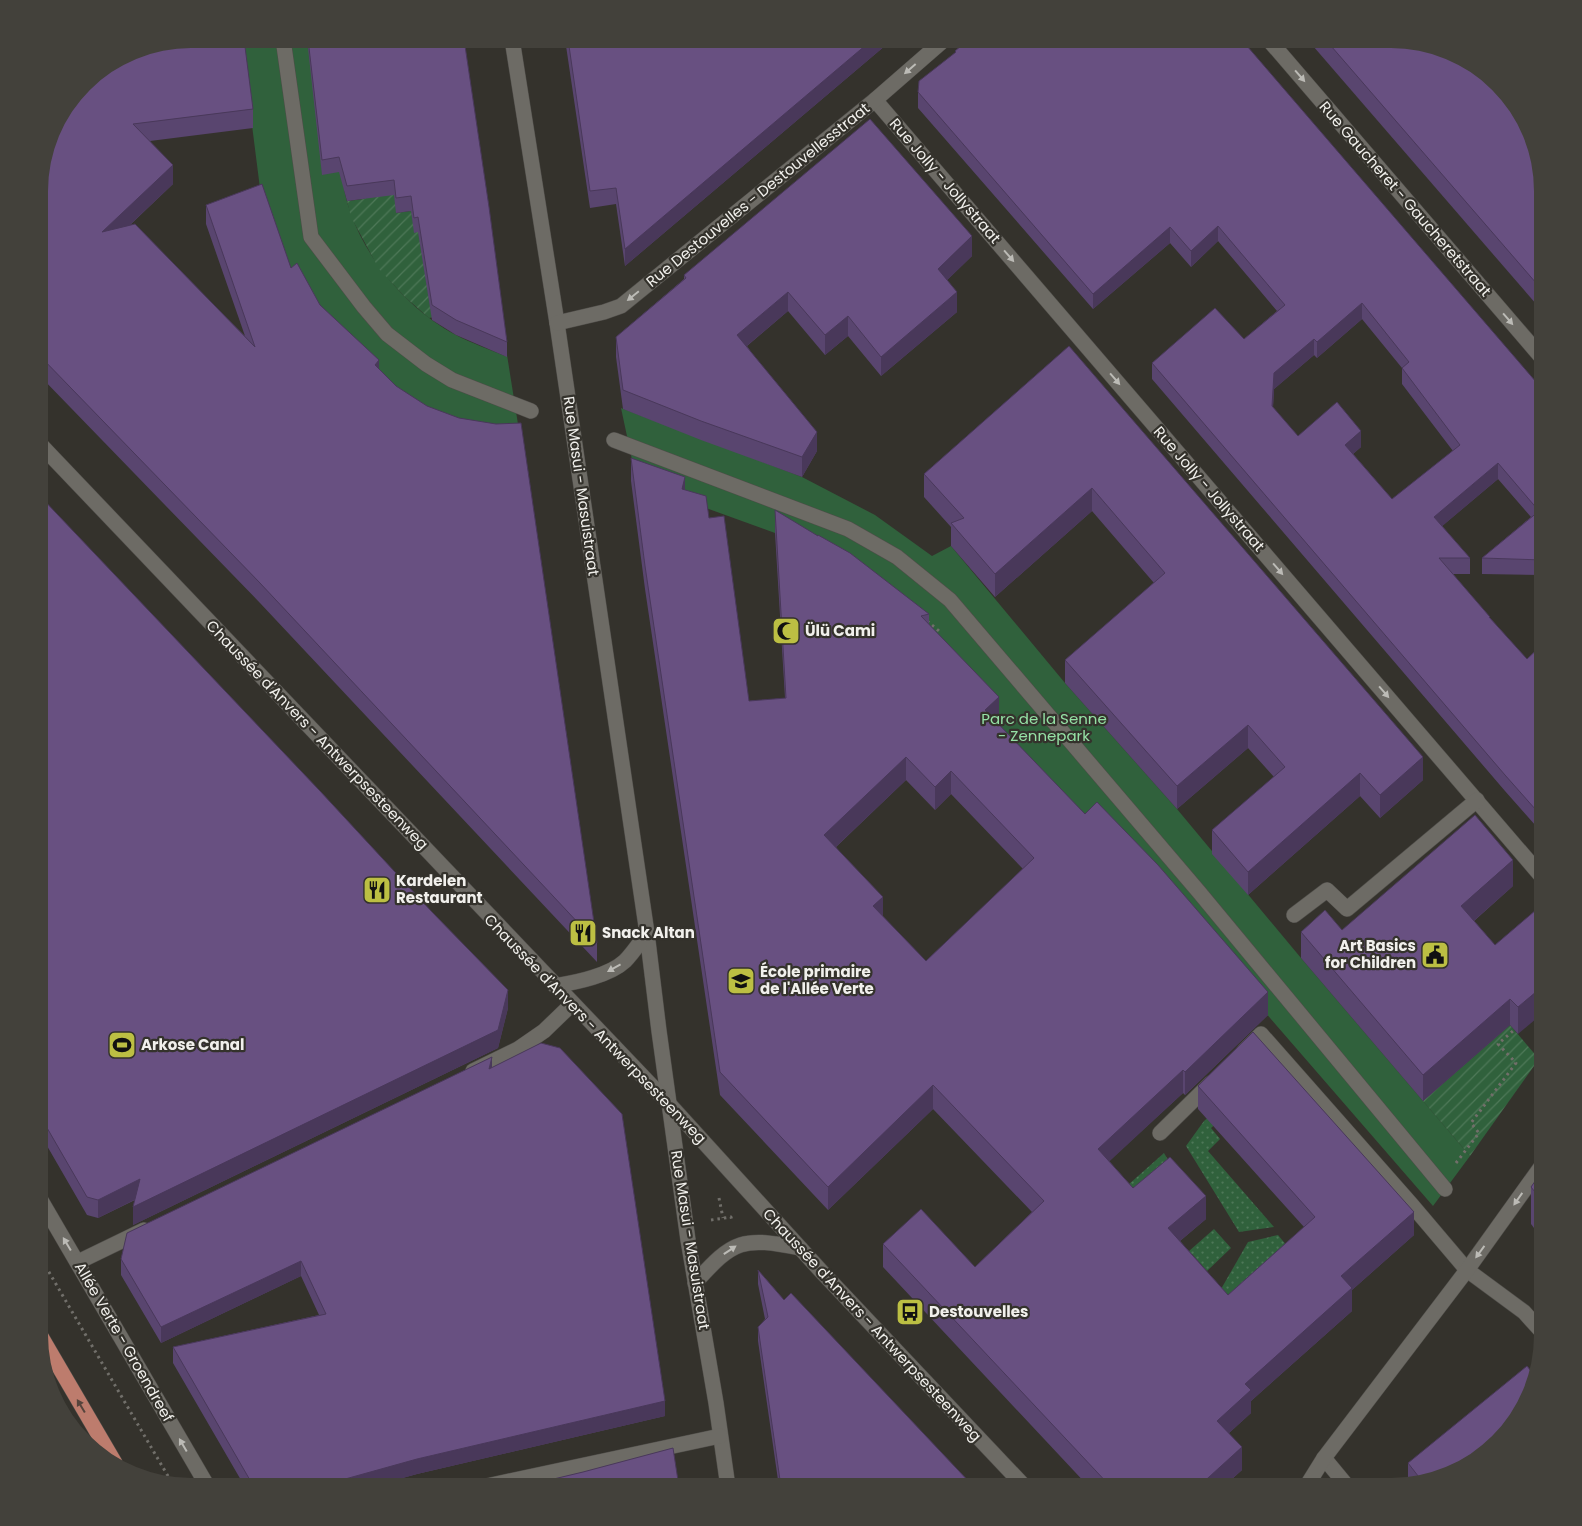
<svg xmlns="http://www.w3.org/2000/svg" width="1582" height="1526" font-family="Poppins,sans-serif">
<style>
.grass{fill:url(#grass-dots)}
.park{fill:#30613c}
.garden{fill:url(#garden-furrows)}
.lines{fill:none;stroke-linecap:round;stroke-linejoin:round}
.minor-casing{stroke:#4f4d49;stroke-width:16}
.major-casing{stroke:#4f4d49;stroke-width:16}
.path{stroke:#716f6a;stroke-width:3;stroke-dasharray:2.5 4;stroke-linecap:butt}
.minor{stroke:#6d6b65;stroke-width:15}
.major{stroke:#bd7c6d;stroke-width:15}
.wall{fill:#59456f;fill-rule:evenodd}
.shaded-wall{fill:#49385a}
.building{fill:#685081;stroke:#49385a;fill-rule:evenodd}
.oneway{fill:#bcbbb6}
.oneway2{fill:#56443c}
.labels{text-anchor:middle;stroke-width:4.5;stroke-linejoin:round;paint-order:stroke}
.street-label{font-size:15px;fill:#f1f0ec;stroke:#34322c}
.poi-label{font-size:15px;font-weight:bold;fill:#f1f0ec;stroke:#34322c;text-anchor:start}
.park-label{font-size:15px;fill:#95e1a5;stroke:#34322c}
</style>
<defs>
<pattern id="grass-dots" width="8" height="8" patternUnits="userSpaceOnUse" patternTransform="scale(1.25)"><rect width="8" height="8" fill="#30613c"/><path d="M2 2h.1M6 6h.1" fill="none" stroke="#4e7858" stroke-width="1.8" stroke-linecap="round"/></pattern>
<pattern id="garden-furrows" width="10" height="10" patternUnits="userSpaceOnUse" patternTransform="scale(1.25)"><rect width="10" height="10" fill="#30613c"/><path d="M-1 1l2-2M0 10L10 0M9 11l2-2" fill="none" stroke="#4e7858"/></pattern>
</defs>
<rect width="100%" height="100%" fill="#34322c"/>
<!-- grass -->
<g class="grass">
<path d="M1263,1070l9,4 -61,54 9,11 -12,12 66,76 -35,5 -53,-86 18,-25z"/>
<path d="M1164,1153l22,38 -67,2z"/>
<path d="M1214,1229l17,19 -24,23 -15,-17 -12,5z"/>
<path d="M1278,1235l9,11 -82,71 43,-75z"/>
</g>
<!-- park -->
<g class="park">
<path d="M241,39h66l35,132c3,65 58,135 114,164 15,8 33,14 49,21l2,-1 14,88 -94,-18 -130,-143 -35,-78z"/>
<path d="M621,408l181,69 73,38 57,41 19,-10 114,137 112,126 124,149 169,198 -37,50 -273,-315 -175,-158 14,-13 -224,-187 -138,-50z"/>
</g>
<!-- garden -->
<g class="garden">
<path d="M400,164l-4,49 15,-2 37,103 -19,4 -24,-21 -26,-28 -28,-52 -4,-16 17,-2z"/>
<path d="M1510,1025l29,34 -69,97 -47,-55z"/>
</g>
<g class="lines">
<defs>
<g id="minor">
<path d="M283,39l28,198 53,70 23,27 39,30 26,16 79,31"/>
<path d="M512,39l45,284 90,610 12,98 29,209 28,163 12,84"/>
<path d="M1268,39l275,320"/>
<path d="M875,100l668,778"/>
<path d="M557,323l47,-11 17,-6 254,-206 70,-61"/>
<path d="M614,440l234,89 49,28 53,43 249,292 246,297"/>
<path d="M39,443l631,662 151,166 204,216"/>
<path d="M1294,915l33,-25 20,19 130,-109"/>
<path d="M555,986c21,-4 54,-10 70,-25 8,-8 15,-19 22,-28"/>
<path d="M1244,1051l17,-17 150,170 56,66 57,42 19,21"/>
<path d="M473,1071l45,-22 26,-18 28,-27"/>
<path d="M1160,1133l51,-50"/>
<path d="M39,1197l169,290"/>
<path d="M78,1262l66,-32"/>
<path d="M695,1283c39,-44 48,-46 105,-35"/>
<path d="M1324,1458l24,29"/>
<path d="M482,1487l238,-51"/>
<path d="M1306,1487l18,-29 143,-188 76,-106"/>
</g>
<path id="major" d="M39,1333l76,130"/>
</defs>
<!-- minor casing -->
<use href="#minor" class="minor-casing"/>
<!-- major casing -->
<use href="#major" class="major-casing"/>
<!-- path -->
<g class="path">
<path d="M927,621l12,10 2,-2"/>
<path d="M1456,1163l23,-30 -8,-10 45,-60 -18,-19 16,-14"/>
<path d="M719,1198l4,20"/>
<path d="M711,1220l20,-3 1,4"/>
<path d="M39,1255l133,228"/>
</g>
<!-- minor -->
<use href="#minor" class="minor"/>
<!-- major -->
<use href="#major" class="major"/>
</g>
<!-- wall -->
<g class="wall">
<path d="M307,39h157l43,303v15l-51,-22 -24,-15 -14,-88 -4,1 -3,-22 -15,2 -2,-18 -47,6 -8,-29 -17,3z"/>
<path d="M565,39h328l-268,227 -9,-62 -26,4z"/>
<path d="M1307,39h94l142,151v122z"/>
<path d="M955,51l588,339v185l-61,-1v-16l49,-41 -33,-38 -56,47 28,32v16h-17l37,44 37,41 16,-15v176l-7,6 -31,-35 -353,-412v-16l92,-24 33,-28 -59,-70 -27,26 -21,-24 -77,66 -175,-201v-16l37,-39zM1362,319l40,49v16l51,67 -61,48 -39,-45 8,-7 -63,-11 -25,-28 1,-19 40,-34 3,3z"/>
<path d="M253,109v19l-103,13 23,43 -43,41 115,111 -39,-112v-19l85,63 29,37 59,64 218,574v19l-337,-359 -221,-228v-195l16,-57z"/>
<path d="M972,256l-25,24 10,32 -76,64 -33,-40 -23,19 -37,-44 -41,35 70,105 -15,26 -101,-37 -78,-31 -7,-52v-20l68,-58v-4z"/>
<path d="M1069,346l354,434 -43,38 -20,-22 -112,99 -36,-41v-24l62,-53 -26,-29 -71,61 -112,-126v-23l89,-77 -62,-72 -97,86 -44,-51v-19l-27,-30v-23z"/>
<path d="M631,458l54,32 24,28 40,183 36,-3 -10,-165v-23l154,104v11l70,95 -2,2 271,293 -83,80 -2,-2 -74,68 24,27 73,31 -26,22 48,54 76,-68 -106,-118v-23l216,149 -62,55v21l-101,90v12l-22,20 13,37 -19,17h-134l-206,-220v-23l92,23 57,-55 -99,-103 -105,101 -108,-115 -75,-506 -14,-108zM906,780l29,30 16,-16 72,75 -97,92 -43,-44 -47,-70z"/>
<path d="M39,495l469,513 -10,40 -365,177 2,-25 -37,18 -11,-3 -48,-83z"/>
<path d="M1513,886l-39,35 21,24 48,-41 -25,130 -8,-9 -87,76 -122,-143v-26l41,-2z"/>
<path d="M492,1068l173,348 -248,58 -47,13h-125l-72,-124v-16l146,-32 -18,-39 -140,67 -40,-68v-16z"/>
<path d="M1543,1170v70l-12,-16v-37z"/>
<path d="M758,1270l26,30 190,187h-195l-21,-146v-14l7,-8 -7,-35z"/>
<path d="M1408,1463l41,13 -41,8z"/>
</g>
<!-- shaded-wall -->
<g class="shaded-wall">
<path d="M873,39h20l-268,227v-17z"/>
<path d="M173,165v19l-71,67v-19z"/>
<path d="M1218,226v15l-27,26v-16z"/>
<path d="M1170,227v16l-77,66v-15z"/>
<path d="M972,236v20l-34,33v-20z"/>
<path d="M788,292v19l-51,43v-19z"/>
<path d="M957,292v20l-76,64v-19z"/>
<path d="M1362,303v16l-45,39v-16z"/>
<path d="M848,316v20l-23,19v-20z"/>
<path d="M1314,339v16l-40,34 -2,33v-16l2,-33z"/>
<path d="M379,360v20l-4,-15z"/>
<path d="M1361,431v16l-16,14v-16z"/>
<path d="M817,432v19l-15,26v-20z"/>
<path d="M1498,463v16l-64,54v-16z"/>
<path d="M685,477v23l-3,-11z"/>
<path d="M1092,488v23l-97,86v-23z"/>
<path d="M999,697v23l-14,13v-23z"/>
<path d="M1248,725v23l-71,61v-23z"/>
<path d="M906,757v23l-82,78v-23z"/>
<path d="M1423,757v23l-43,38v-23z"/>
<path d="M951,771v23l-16,16v-23z"/>
<path d="M1360,773v23l-112,99v-23z"/>
<path d="M1543,804v16l-7,6v-16z"/>
<path d="M1513,860v26l-52,46v-26z"/>
<path d="M883,897v23l-10,-14z"/>
<path d="M1543,986v27l-25,21v-27z"/>
<path d="M508,990v18l-10,40 -365,177v-18z"/>
<path d="M1268,992v23l-83,80v-23z"/>
<path d="M1510,999v26l-87,76v-26z"/>
<path d="M492,1057v15l-3,-3z"/>
<path d="M1183,1070v23l-85,79v-23z"/>
<path d="M933,1085v24l-105,101v-23z"/>
<path d="M140,1179v18l-42,21v-18z"/>
<path d="M1206,1196v23l-38,32v-23z"/>
<path d="M1414,1212v23l-62,55v21l-101,90v12l-34,31v-23l28,-37 96,-108z"/>
<path d="M301,1261v15l-140,67v-16z"/>
<path d="M665,1401v15l-248,58 -47,13h-51l19,-6 79,-22z"/>
<path d="M1242,1447v23l-19,17h-25z"/>
</g>
<!-- building -->
<g class="building">
<path d="M191,39h53l9,70 -120,15 40,41 -71,67 33,-8 120,123 -49,-142 56,-21 29,84 6,-5 23,42 59,55 -4,5 21,21 31,20 32,12 37,6 25,-1 76,520 -337,-360 -221,-228v-175l16,-57 35,-46 43,-27z"/>
<path d="M308,39h156l25,168 18,135 -51,-22 -24,-15 -14,-88 -4,1 -3,-22 -15,2 -2,-18 -47,6 -8,-29 -17,3z"/>
<path d="M568,39h305l-248,210 -9,-61 -26,3z"/>
<path d="M969,39h272l302,351v170l-61,-2 57,-47 -41,-48 -64,54 36,41h-31l51,59h-1l38,42 16,-15v160l-7,6 -31,-35 -353,-412 63,-55 29,31 41,-34 -67,-79 -27,25 -21,-24 -77,67 -175,-202 1,-11 37,-29 -1,-1zM1362,303l47,59 -7,6 58,77 -68,54 -47,-54 16,-14 -24,-29 -39,34 -26,-30 2,-33 40,-34 3,3z"/>
<path d="M1325,39h76l57,15 47,36 27,43 11,57v101z"/>
<path d="M870,119l102,117 -34,33 19,23 -76,65 -33,-41 -23,19 -37,-43 -51,43 80,97 -15,25 -101,-36 -78,-31 -7,-53 70,-59 -2,-3z"/>
<path d="M1069,346l354,411 -43,38 -20,-22 -112,99 -36,-42 73,-63 -37,-42 -71,61 -112,-126 100,-87 -73,-85 -97,86 -44,-51 13,-5 -40,-44z"/>
<path d="M631,458l54,19 -3,12 24,7 3,22 15,-2 25,185 37,-3 -11,-188 43,26v-1l32,18 79,61 -8,2 78,81 -14,13 100,104 12,-12 61,63 110,127 -83,80 -2,-2 -85,79 35,39 37,-31 36,39 -38,32 60,67 87,-78 -117,-131 55,-54 161,180 -73,64 11,12 -107,96 6,6 -34,31 25,26 -44,40h-87l-228,-243 38,-35 54,58 69,-66 -111,-116 -105,102 -108,-115 -75,-506zM906,757l29,30 16,-16 83,87 -108,103 -53,-55 10,-9 -59,-62z"/>
<path d="M39,495l281,296 112,121 76,78 -10,40 -365,177 7,-28 -42,21 -11,-3 -48,-83z"/>
<path d="M1475,815l38,45 -52,46 34,39 48,-41v82l-25,21 -8,-8 -87,76 -122,-143 24,-22 17,20z"/>
<path d="M541,1043l19,5 62,66 43,287 -248,58 -79,22 -19,6h-65l-81,-140 153,-33 -25,-53 -140,66 -40,-68 6,-26 365,-176 -3,12z"/>
<path d="M1543,1170v32l-12,-15z"/>
<path d="M758,1270l26,30 7,-7 183,194h-193l-23,-160 10,-10z"/>
<path d="M1527,1366l8,10 -3,18 -40,55 -43,27 -27,5 -14,-18z"/>
<path d="M673,1448l6,39h-159l63,-15z"/>
</g>
<!-- one-way arrows -->
<defs><path id="oneway-solid" d="M-6-.8H1V-3.2L6.5 0L1 3.2V.8H-6Z" transform="scale(1.25)"/></defs>
<g class="oneway">
<use href="#oneway-solid" transform="translate(910 69) rotate(139)"/>
<use href="#oneway-solid" transform="translate(1300 76) rotate(49)"/>
<use href="#oneway-solid" transform="translate(1009 256) rotate(49)"/>
<use href="#oneway-solid" transform="translate(633 296) rotate(141)"/>
<use href="#oneway-solid" transform="translate(1508 319) rotate(49)"/>
<use href="#oneway-solid" transform="translate(1115 379) rotate(49)"/>
<use href="#oneway-solid" transform="translate(1278 569) rotate(49)"/>
<use href="#oneway-solid" transform="translate(1384 692) rotate(49)"/>
<use href="#oneway-solid" transform="translate(614 968) rotate(151)"/>
<use href="#oneway-solid" transform="translate(1518 1199) rotate(125)"/>
<use href="#oneway-solid" transform="translate(67 1244) rotate(-121)"/>
<use href="#oneway-solid" transform="translate(730 1250) rotate(-34)"/>
<use href="#oneway-solid" transform="translate(1480 1252) rotate(126)"/>
<use href="#oneway-solid" transform="translate(183 1445) rotate(-120)"/>
</g>
<use class="oneway2" href="#oneway-solid" transform="translate(81 1406) rotate(-121)"/>
<!-- icons -->
<defs>
<symbol id="mosque-square" viewBox="-11 -11 22 22"><rect x="-9" y="-9" width="18" height="18" rx="4" fill="#bcbf43" stroke="#34322c"/><path d="M3.5-4.9A6 6 0 1 0 3.5 4.9A5 5 0 1 1 3.5-4.9Z" fill="#111"/></symbol>
<symbol id="restaurant-square" viewBox="-11 -11 22 22"><rect x="-9" y="-9" width="18" height="18" rx="4" fill="#bcbf43" stroke="#34322c"/><path d="M-5-6h1v4h1v-4h1v4h1v-4h1v5L-1.5 .5V6h-2V.5L-5-1ZM5-6V6H3V1.5H1.5Q1.5-4 5-6Z" fill="#111"/></symbol>
<symbol id="civic-square" viewBox="-11 -11 22 22"><rect x="-9" y="-9" width="18" height="18" rx="4" fill="#bcbf43" stroke="#34322c"/><path d="M-.6-6.5H3V-4.5H.6V-3L4-1V1h2V6H-6V1h2V-1L-.6-3ZM-1.2 2.5V6h2.4V2.5Z" fill="#111"/></symbol>
<symbol id="school-square" viewBox="-11 -11 22 22"><rect x="-9" y="-9" width="18" height="18" rx="4" fill="#bcbf43" stroke="#34322c"/><path d="M0-5L7-2L0 1L-7-2ZM-4 1L0 2.5L4 1V4Q0 6-4 4Z" fill="#111"/></symbol>
<symbol id="stadium-square" viewBox="-11 -11 22 22"><rect x="-9" y="-9" width="18" height="18" rx="4" fill="#bcbf43" stroke="#34322c"/><path d="M0-5a6.5 5 0 1 0 0 10a6.5 5 0 1 0 0-10ZM-3.5-1.8h7v3.6h-7Z" fill="#111"/></symbol>
<symbol id="bus-square" viewBox="-11 -11 22 22"><rect x="-9" y="-9" width="18" height="18" rx="4" fill="#bcbf43" stroke="#34322c"/><path d="M-5-6H5V4H4V6H2V4H-2V6H-4V4H-5ZM-3.5-4V0h7V-4ZM-3.5 1.2v1.5H-2V1.2ZM2 1.2v1.5H3.5V1.2Z" fill="#111"/></symbol>
</defs>
<g fill-rule="evenodd">
<use href="#mosque-square" x="770" y="615" width="32" height="32"/>
<use href="#restaurant-square" x="361" y="874" width="32" height="32"/>
<use href="#restaurant-square" x="567" y="917" width="32" height="32"/>
<use href="#civic-square" x="1419" y="939" width="32" height="32"/>
<use href="#school-square" x="725" y="965" width="32" height="32"/>
<use href="#stadium-square" x="106" y="1029" width="32" height="32"/>
<use href="#bus-square" x="894" y="1296" width="32" height="32"/>
</g>
<g class="labels">
<!-- street labels -->
<g class="street-label">
<text transform="translate(945 181) rotate(49)" y="5">Rue Jolly - Jollystraat</text>
<text transform="translate(758 195) rotate(-39)" y="5">Rue Destouvelles - Destouvellesstraat</text>
<text transform="translate(1405 199) rotate(49)" y="5">Rue Gaucheret - Gaucheretstraat</text>
<text transform="translate(581 486) rotate(82)" y="5">Rue Masui - Masuistraat</text>
<text transform="translate(1209 489) rotate(49)" y="5">Rue Jolly - Jollystraat</text>
<text transform="translate(317 735) rotate(46)" y="5">Chaussée d'Anvers - Antwerpsesteenweg</text>
<text transform="translate(595 1029) rotate(46)" y="5">Chaussée d'Anvers - Antwerpsesteenweg</text>
<text transform="translate(690 1240) rotate(81)" y="5">Rue Masui - Masuistraat</text>
<text transform="translate(872 1325) rotate(47)" y="5">Chaussée d'Anvers - Antwerpsesteenweg</text>
<text transform="translate(124 1342) rotate(60)" y="5">Allée Verte - Groendreef</text>
</g>
<!-- poi labels -->
<g class="poi-label">
<text x="805" y="636">Ülü Cami</text>
<text x="396" y="886">Kardelen<tspan x="396" dy="17">Restaurant</tspan></text>
<text x="602" y="938">Snack Altan</text>
<text x="1416" y="951" text-anchor="end">Art Basics<tspan x="1416" dy="17">for Children</tspan></text>
<text x="760" y="977">École primaire<tspan x="760" dy="17">de l'Allée Verte</tspan></text>
<text x="141" y="1050">Arkose Canal</text>
<text x="929" y="1317">Destouvelles</text>
</g>
<!-- park labels -->
<g class="park-label">
<text x="1044" y="724">Parc de la Senne<tspan x="1044" dy="17">- Zennepark</tspan></text>
</g>
</g>
<!-- crop -->
<path d="M0 0H1582V1526H0ZM191 48H1391A143 143 0 0 1 1534 191V1335A143 143 0 0 1 1391 1478H191A143 143 0 0 1 48 1335V191A143 143 0 0 1 191 48Z" fill="#43413b" fill-rule="evenodd"/>
</svg>
